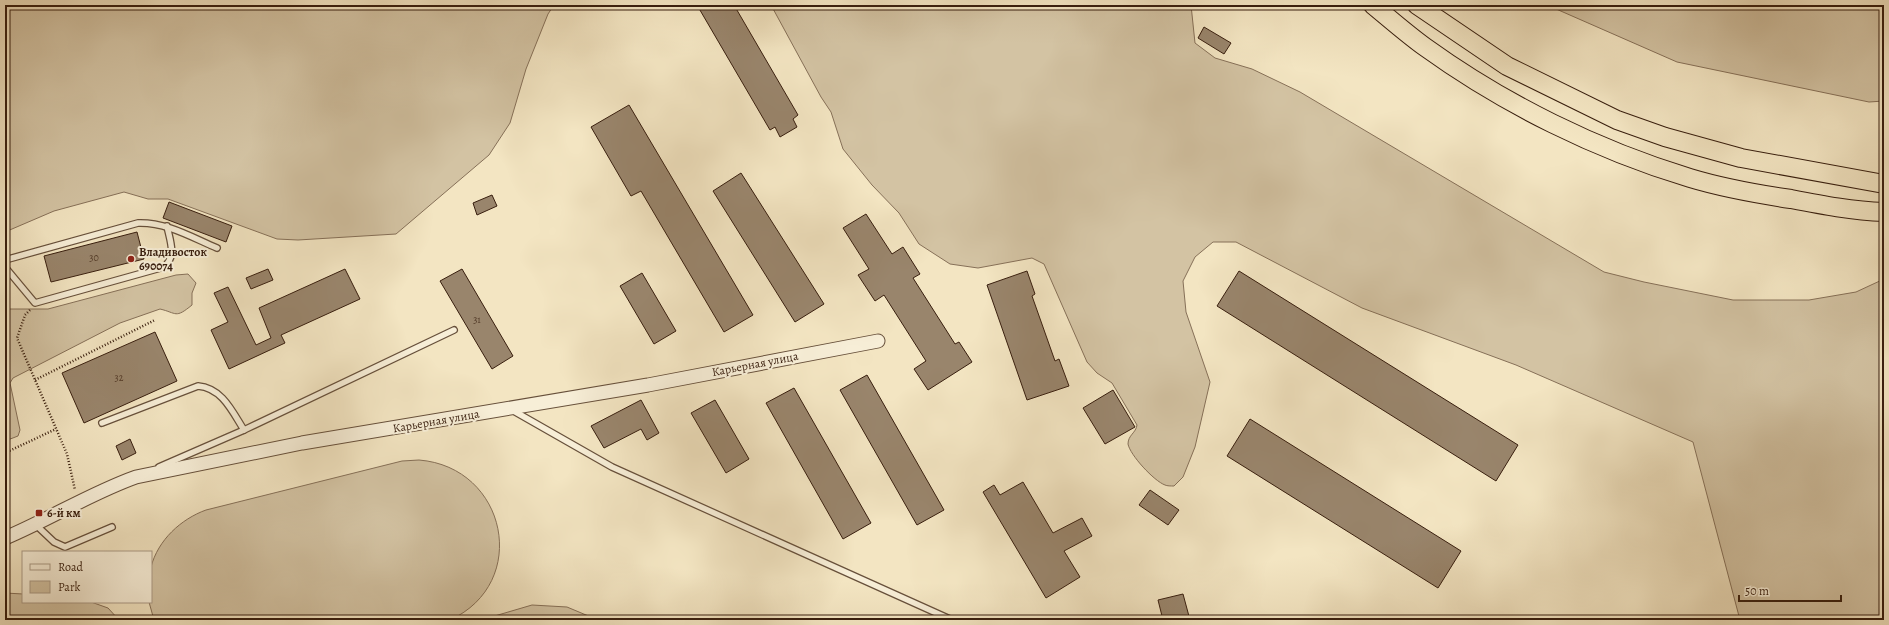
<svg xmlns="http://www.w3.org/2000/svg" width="1889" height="625" font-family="Alegreya,serif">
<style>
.green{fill:#d3c3a3;stroke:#867058}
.building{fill:#99856c;stroke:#381e0e}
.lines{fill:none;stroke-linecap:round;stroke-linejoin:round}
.service-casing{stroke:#67503b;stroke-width:8}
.tertiary-casing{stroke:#67503b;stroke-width:15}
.trunk-casing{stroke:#381e0e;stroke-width:20}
.path{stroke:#381e0e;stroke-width:2.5;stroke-dasharray:1 2;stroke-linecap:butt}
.service{stroke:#f7eed7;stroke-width:5.5}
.tertiary{stroke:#f7eed7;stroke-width:13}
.trunk{stroke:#f3e5c2;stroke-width:18}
.poi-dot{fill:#8f2418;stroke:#f7eed7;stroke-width:1.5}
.labels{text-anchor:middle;stroke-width:4;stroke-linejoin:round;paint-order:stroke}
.number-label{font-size:10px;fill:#503826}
.poi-label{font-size:12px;font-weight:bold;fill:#381e0e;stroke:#f7eed7;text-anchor:start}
.street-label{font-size:12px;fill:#381e0e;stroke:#f7eed7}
</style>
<rect width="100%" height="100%" fill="#f3e5c2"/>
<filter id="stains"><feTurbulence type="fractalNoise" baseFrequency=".005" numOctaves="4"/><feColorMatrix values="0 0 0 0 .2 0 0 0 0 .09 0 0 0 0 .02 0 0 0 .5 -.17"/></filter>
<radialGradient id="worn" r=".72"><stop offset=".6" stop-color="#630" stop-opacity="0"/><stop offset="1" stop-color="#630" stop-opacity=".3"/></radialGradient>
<!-- green -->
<g class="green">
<path d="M5,5h549l-6,9 -22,55 -16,54 -21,32 -93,79 -98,6 -21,-1 -109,-40h-20l-24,-7 -70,19 -49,21z"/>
<path d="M771,5h420l4,38 20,15 37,11 48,23 304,180 40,10 89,18h76l47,-8 28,-13v341h-144l-47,-178 -177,-77 -154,-57 -126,-66h-23l-18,15 -12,24 3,31 24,70 -15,65 -12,30 -9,9c-3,0 -7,0 -9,-1 -11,-4 -35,-30 -37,-41 0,-9 8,-11 9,-19l-25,-42 -15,-10 -10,-11 -43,-98 -12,-6 -54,10 -28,-4 -31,-20 -20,-31 -27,-28 -29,-36 -12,-37 -10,-15z"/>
<path d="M1547,5h337v96l-15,1 -192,-40z"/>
<path d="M188,274l8,9 -4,10v12c-17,14 -15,8 -32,4l-40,14 -107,55 -3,5 10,47 -2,6 -13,5v-132h43l128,-34z"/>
<path d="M419,460c88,7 112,123 31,160h-296l-5,-18h2c0,-11 -2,-24 0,-35 7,-27 30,-48 55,-57l196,-49z"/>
<path d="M5,593l18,1v8h68l17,6 11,12h-114z"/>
<path d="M532,605l35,2 31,13h-117z"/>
</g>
<!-- building -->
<g class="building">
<path d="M697,5h37l64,110 -5,4 4,8 -17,10 -5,-10 -5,3z"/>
<path d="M1204,27l27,16 -7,11 -26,-16z"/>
<path d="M629,105l124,210 -29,17 -83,-141 -10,5 -40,-69z"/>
<path d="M741,173l83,131 -29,18 -82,-131z"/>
<path d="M492,195l5,11 -20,9 -4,-12z"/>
<path d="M169,202l63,24 -6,16 -63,-24z"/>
<path d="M866,214l26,40 11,-7 17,27 -7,4 42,66 4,-2 13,20 -44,28 -14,-21 12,-8 -42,-66 -9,6 -17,-26 11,-6 -26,-41z"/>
<path d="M137,232l7,27 -93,23 -7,-26z"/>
<path d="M268,269l5,11 -22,9 -5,-11z"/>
<path d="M345,269l15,30 -79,36 4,8 -56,26 -18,-39 17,-8 -14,-29 14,-6 28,58 15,-7 -12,-30z"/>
<path d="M462,269l51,87 -21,13 -52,-88z"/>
<path d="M1027,271l8,23 -3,2 23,65 4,-2 10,27 -42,14 -40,-115z"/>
<path d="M1239,271l279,174 -22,36 -279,-175z"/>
<path d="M642,273l34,58 -22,13 -34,-58z"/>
<path d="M155,332l22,49 -93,42 -22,-50z"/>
<path d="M867,375l77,135 -27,15 -77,-135z"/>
<path d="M794,388l77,135 -28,16 -77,-136z"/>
<path d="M1113,390l22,37 -30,17 -22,-36z"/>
<path d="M641,400l18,33 -12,7 -6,-11 -37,19 -13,-22z"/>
<path d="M715,400l34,59 -23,14 -35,-60z"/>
<path d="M1250,419l211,132 -23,37 -211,-132z"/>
<path d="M130,439l6,14 -14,7 -6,-14z"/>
<path d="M1023,482l30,51 29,-15 10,18 -28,15 16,26 -34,21 -63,-106 11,-7 6,10z"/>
<path d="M1150,490l29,20 -11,15 -29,-20z"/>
<path d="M1183,594l7,26h-27l-5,-20z"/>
</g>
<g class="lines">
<defs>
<g id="service">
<path d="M5,260l133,-37c28,-1 53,14 79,25"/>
<path d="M5,267l30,36 129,-36c13,-11 6,-26 3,-41"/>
<path d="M512,410l100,57 340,153"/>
<path d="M102,423l96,-37c24,2 34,25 46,44"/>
<path d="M159,467l85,-37 210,-100"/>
<path d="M36,525l18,17 11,5 47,-20"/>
</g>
<path id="tertiary" d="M5,538c45,-19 86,-45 131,-61l166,-34 346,-58 230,-44"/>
<g id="trunk">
<path d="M1373,5c17,14 34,29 52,42 79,57 172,103 265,131 33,10 67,16 101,21 31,6 62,12 93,13"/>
<path d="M1417,5l90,61 110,54 48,17 76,21 143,26"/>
</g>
</defs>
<!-- service casing -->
<use href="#service" class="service-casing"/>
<!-- tertiary casing -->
<use href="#tertiary" class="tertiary-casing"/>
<!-- trunk casing -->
<use href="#trunk" class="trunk-casing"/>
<!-- path -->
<g class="path">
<path d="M30,310l-5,5 -8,23 50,116 8,36"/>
<path d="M35,380l120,-60"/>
<path d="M7,452l49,-23"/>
</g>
<!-- service -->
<use href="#service" class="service"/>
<!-- tertiary -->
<use href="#tertiary" class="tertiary"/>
<!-- trunk -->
<use href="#trunk" class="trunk"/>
</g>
<!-- markers -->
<g class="poi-dot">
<circle cx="131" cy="259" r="4"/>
<rect x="35" y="509" width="8" height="8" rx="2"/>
</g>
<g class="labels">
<!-- number labels -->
<g class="number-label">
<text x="94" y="261">30</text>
<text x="477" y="323">31</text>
<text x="119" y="381">32</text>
</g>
<!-- poi labels -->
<g class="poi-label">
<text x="139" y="256">Владивосток<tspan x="139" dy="14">690074</tspan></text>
<text x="47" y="517">6-й км</text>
</g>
<!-- street labels -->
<g class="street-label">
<text transform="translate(755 364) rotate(-11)" y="4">Карьерная улица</text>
<text transform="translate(436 421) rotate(-10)" y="4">Карьерная улица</text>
</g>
</g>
<!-- margin -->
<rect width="1889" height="625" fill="none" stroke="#f3e5c2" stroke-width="20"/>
<rect x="6" y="6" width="1877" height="613" fill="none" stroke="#381e0e" stroke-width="2"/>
<rect x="10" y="10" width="1869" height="605" fill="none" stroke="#381e0e"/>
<!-- legend -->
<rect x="22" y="551" width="130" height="52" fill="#f7eed7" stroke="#ab9b87"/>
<rect x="30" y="564" width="20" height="6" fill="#f7eed7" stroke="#ab9b87"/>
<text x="58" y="571" font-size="12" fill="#381e0e">Road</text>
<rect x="30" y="581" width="20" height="12" fill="#d3c3a3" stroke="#ab9b87"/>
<text x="58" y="591" font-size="12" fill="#381e0e">Park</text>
<!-- scale -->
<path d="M1739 595v6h102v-6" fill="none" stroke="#381e0e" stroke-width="2"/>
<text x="1745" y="595" font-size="12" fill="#381e0e" stroke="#f7eed7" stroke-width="3" paint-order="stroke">50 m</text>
<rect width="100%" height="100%" filter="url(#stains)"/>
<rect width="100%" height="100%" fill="url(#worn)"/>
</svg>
